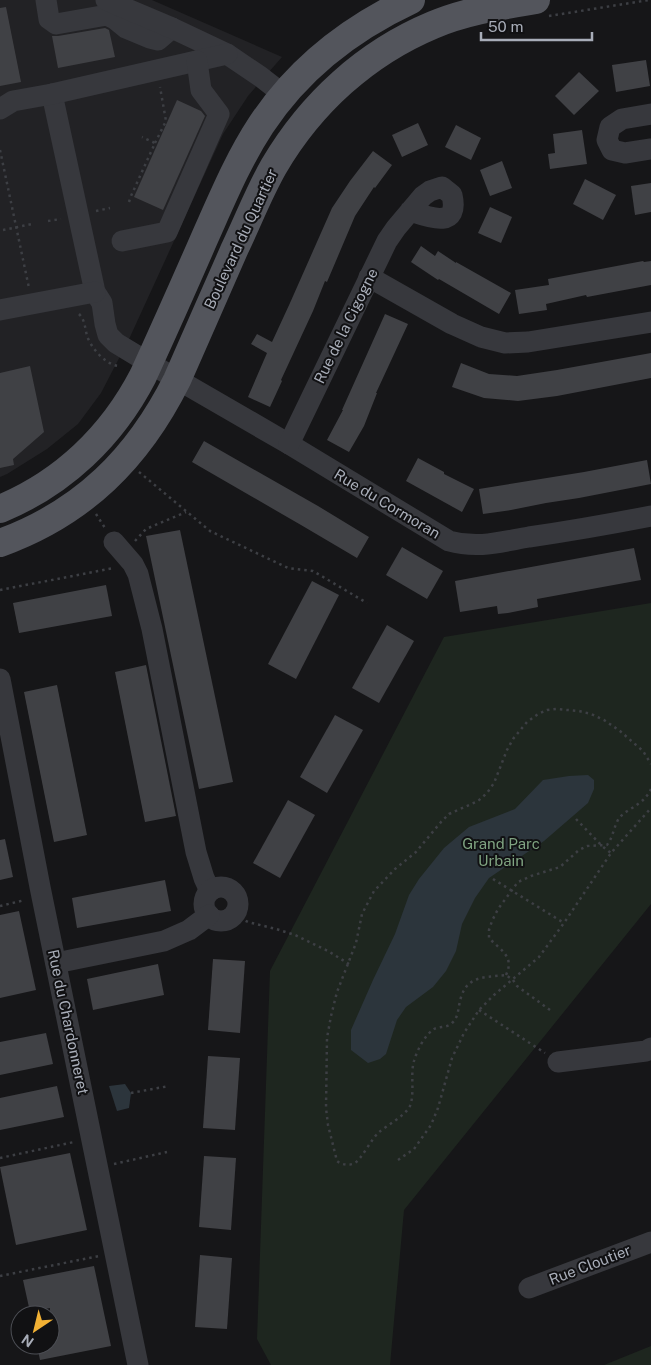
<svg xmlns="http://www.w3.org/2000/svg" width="651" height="1365" font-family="'Public Sans',sans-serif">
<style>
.built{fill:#222225}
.green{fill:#1e261f}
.water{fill:#2c353c}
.building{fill:#404145}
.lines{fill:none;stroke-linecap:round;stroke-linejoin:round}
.path{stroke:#3d3f44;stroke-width:2.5;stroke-dasharray:2.5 4;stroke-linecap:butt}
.minor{stroke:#37383d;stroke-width:21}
.major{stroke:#53555c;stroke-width:28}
.labels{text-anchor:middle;stroke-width:4;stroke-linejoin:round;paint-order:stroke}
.street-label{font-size:15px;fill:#a8adb8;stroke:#111113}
.park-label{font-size:15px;fill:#7fa381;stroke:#111113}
</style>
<rect width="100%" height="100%" fill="#161618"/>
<!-- built -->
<path class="built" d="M0,0h152l130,57 -34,39 -25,38 -93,203 -29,56 -23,31 -31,25 -40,25 -7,3z"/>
<!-- green -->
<g class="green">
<path d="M651,603v301l-247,306 -14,155h-119l-14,-26 13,-368 174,-334z"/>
<path d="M651,1346v19h-47z"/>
</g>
<!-- water -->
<g class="water">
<path d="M588,775l6,5v9l-6,14 -44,38 -55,37 -14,20 -13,26 -6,27 -10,20 -13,16 -27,20 -9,13 -11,34 -6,5 -12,4 -17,-13v-20l22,-50 22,-46 14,-39 10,-16 25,-31 25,-21 46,-18 28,-29 26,-4z"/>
<path d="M125,1084l6,9 -2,15 -12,3 -8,-25z"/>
</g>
<!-- building -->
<g class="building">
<path d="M6,7l15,75 -21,4v-78z"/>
<path d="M105,28l4,2 6,27 -57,11 -6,-32h6z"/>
<path d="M646,60l4,26 -34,6 -4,-27z"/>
<path d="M579,72l20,19 -25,24 -19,-19z"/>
<path d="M177,100l24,11 4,5 -42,94 -29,-13z"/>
<path d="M418,123l10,22 -26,12 -10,-22z"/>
<path d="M456,125l25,13 -10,22 -26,-13z"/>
<path d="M582,130l5,34 -37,5 -2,-15 7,-1 -2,-19z"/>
<path d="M373,151l19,14 -17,23 -1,-1 -19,29 -28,66 -2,-1 -12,30 -32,69 1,1 -12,26 -22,-10 19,-44 -16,-9 6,-10 15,8 18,-39 42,-95 18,-27z"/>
<path d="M502,161l10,27 -22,8 -10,-26z"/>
<path d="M585,179l31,16 -13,25 -30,-16z"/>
<path d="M651,183v29l-16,3 -4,-29z"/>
<path d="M490,207l22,10 -11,26 -23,-10z"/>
<path d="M421,246l14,10 3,-5 18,12v-1l55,31 -12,21 -60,-35 -1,1 -27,-18z"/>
<path d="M643,261l1,1 7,-1v24l-64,12 -1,-2 -40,9 1,6 -28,4 -4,-24 34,-5 -1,-6z"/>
<path d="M385,314l23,10 -32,69h1l-13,33 -15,26 -22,-12 16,-30h-1z"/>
<path d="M651,353v25l-94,18 -39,5 -34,-3 -32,-11 9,-24 28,11 28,2 40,-6z"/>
<path d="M30,366l14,66 -31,27 1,6 -14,3v-95z"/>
<path d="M204,441l114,65 51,31 -12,21 -56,-33 -109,-63z"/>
<path d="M418,458l26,14v2l30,15 -12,23 -56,-31z"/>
<path d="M647,460l4,24 -72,14 -33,5 -35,7 -28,4 -4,-25 105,-17z"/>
<path d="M180,530l53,252 -34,7 -53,-253z"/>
<path d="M402,547l41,24 -16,28 -41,-24z"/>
<path d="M634,548l7,32 -104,19 1,8 -30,6 -10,1 -1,-8 -37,6 -5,-31z"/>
<path d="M312,581l27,14 -43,84 -28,-15z"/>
<path d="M106,585l6,31 -93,17 -6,-30z"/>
<path d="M387,625l27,16 -35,62 -27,-15z"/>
<path d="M146,665l30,151 -31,6 -30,-150z"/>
<path d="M57,685l30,150 -33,7 -30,-150z"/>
<path d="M335,715l28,15 -36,63 -27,-16z"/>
<path d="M288,800l27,15 -35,63 -27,-15z"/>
<path d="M5,839l8,38 -13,3v-40z"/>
<path d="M165,880l6,31 -94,17 -5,-30z"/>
<path d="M19,911l17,79 -36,8v-83z"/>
<path d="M213,959l32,2 -5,72 -32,-3z"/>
<path d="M158,964l6,31 -71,15 -6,-31z"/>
<path d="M46,1033l7,31 -53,11v-33z"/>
<path d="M208,1056l32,2 -5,72 -32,-2z"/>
<path d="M57,1086l7,31 -64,13v-32z"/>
<path d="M70,1153l17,77 -71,15 -16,-78z"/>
<path d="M204,1156l32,2 -5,72 -32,-3z"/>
<path d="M200,1255l32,3 -5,71 -32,-2z"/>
<path d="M94,1266l17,80 -71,14 -3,-15h13v-37l-20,4 -7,-32z"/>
</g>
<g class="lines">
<!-- path -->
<g class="path">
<path d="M549,16l100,-16"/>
<path d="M155,143l11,-22 -6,-34"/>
<path d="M0,150l29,138"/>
<path d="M129,202l2,-6 24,-53 -13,-6"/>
<path d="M96,211l14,-3"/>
<path d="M48,221l13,-2"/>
<path d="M3,230l29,-6"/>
<path d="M79,314c6,6 6,14 8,22 5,13 18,28 31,30"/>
<path d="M139,472l71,59 78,37 25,3 54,32"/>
<path d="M96,514l9,14"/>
<path d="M135,541l11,-12 40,-17"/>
<path d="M0,590l114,-22"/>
<path d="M576,819l26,27 9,7"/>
<path d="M493,879l71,44"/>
<path d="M0,906l25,-6"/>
<path d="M234,915l14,7 28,7 19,6 33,16 21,13"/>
<path d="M506,975c9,-19 -6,-25 -17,-37v-8l3,-9 6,-12 20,-27 13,-6 29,-9 19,-17 8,-4 20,-1c7,-9 7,-22 14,-29 5,-5 12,-8 17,-12 6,-4 10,-9 13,-15"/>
<path d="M479,1010l66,43"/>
<path d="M550,1010l-33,-24 -4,-6 -7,-5c-25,3 -42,0 -47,31 -1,6 -2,13 -7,17 -5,5 -12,3 -18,6 -9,6 -17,21 -20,32 -4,13 1,32 -4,45 -5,10 -23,19 -32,27 -7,7 -16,25 -23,30 -6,3 -13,2 -18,-2l-9,-36 -2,-17 1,-70 4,-22 6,-24 19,-49 6,-29 12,-23 21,-22 21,-17 25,-30 8,-8 29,-13 9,-8 7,-10 13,-33 6,-11 14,-17 11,-8 9,-4 9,-1 23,2 12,3 13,6 16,11 23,20 8,13"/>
<path d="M131,1093l38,-7"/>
<path d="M0,1158l74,-16"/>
<path d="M398,1160l16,-11 17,-24 7,-17 14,-50 12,-25 15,-23 15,-15 45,-38 25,-34 47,-70 40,-45"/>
<path d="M114,1164l53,-12"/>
<path d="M0,1276l99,-20"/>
</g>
<!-- minor -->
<g class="minor">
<path d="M46,0l3,19 7,5 51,-9 8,4 11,9 24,10 8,2 14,-12"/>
<path d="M106,0l66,28 55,26 34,23 23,18"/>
<path d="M52,94l43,198 7,11 3,21 3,11 8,8 33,20 140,81 160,97c29,8 51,1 80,-4 41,-6 81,-13 122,-21"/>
<path d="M0,109l13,-8 39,-7 175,-40"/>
<path d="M651,114l-29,5 -12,8 -3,13 5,10 13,3 26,-4"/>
<path d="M122,241l45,-9 52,-118 -18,-24 -4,-29"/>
<path d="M369,277l83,47 29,13 24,6 23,-1 123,-20"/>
<path d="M0,310l95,-18"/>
<path d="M289,444l98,-203 9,-13 27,-32 7,-5 12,-4 10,8c8,35 -24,22 -42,16"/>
<path d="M114,542l19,22 5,10 14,55 44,223 8,26 6,13"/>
<path d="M0,679l40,208 98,478"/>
<circle cx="221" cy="904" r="17"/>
<path d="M56,963l108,-22 25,-11 20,-15"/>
<path d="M558,1062l88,-11 5,-3"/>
<path d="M529,1288l122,-46"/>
</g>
<!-- major -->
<g class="major">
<path d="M0,509c63,-26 112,-73 143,-133 21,-46 42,-93 62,-139 17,-38 33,-77 56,-112 37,-56 90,-97 150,-125"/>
<path d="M0,543c83,-30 138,-85 177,-163 19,-44 39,-88 58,-132 13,-27 24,-56 39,-82 37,-63 92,-113 159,-141 33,-14 68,-19 103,-25"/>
</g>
</g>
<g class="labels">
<!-- street labels -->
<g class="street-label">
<text transform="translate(241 239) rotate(-65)" y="5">Boulevard du Quartier</text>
<text transform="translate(346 326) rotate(-64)" y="5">Rue de la Cigogne</text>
<text transform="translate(387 504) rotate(31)" y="5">Rue du Cormoran</text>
<text transform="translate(68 1022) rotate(78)" y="5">Rue du Chardonneret</text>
<text transform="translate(590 1265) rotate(-21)" y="5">Rue Cloutier</text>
</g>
<!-- park labels -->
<g class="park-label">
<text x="501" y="849">Grand Parc<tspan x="501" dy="17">Urbain</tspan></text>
</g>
</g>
<!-- north arrow -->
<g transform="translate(35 1330) rotate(215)"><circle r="24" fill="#111113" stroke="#4d4f55"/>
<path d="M0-4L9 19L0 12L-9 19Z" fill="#f2b134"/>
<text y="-8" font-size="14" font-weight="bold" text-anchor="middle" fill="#a8adb8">N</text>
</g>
<!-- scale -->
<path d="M481 32v8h111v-8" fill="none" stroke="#a8adb8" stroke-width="2.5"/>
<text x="488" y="32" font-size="15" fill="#a8adb8" stroke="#111113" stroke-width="4" paint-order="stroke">50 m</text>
</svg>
